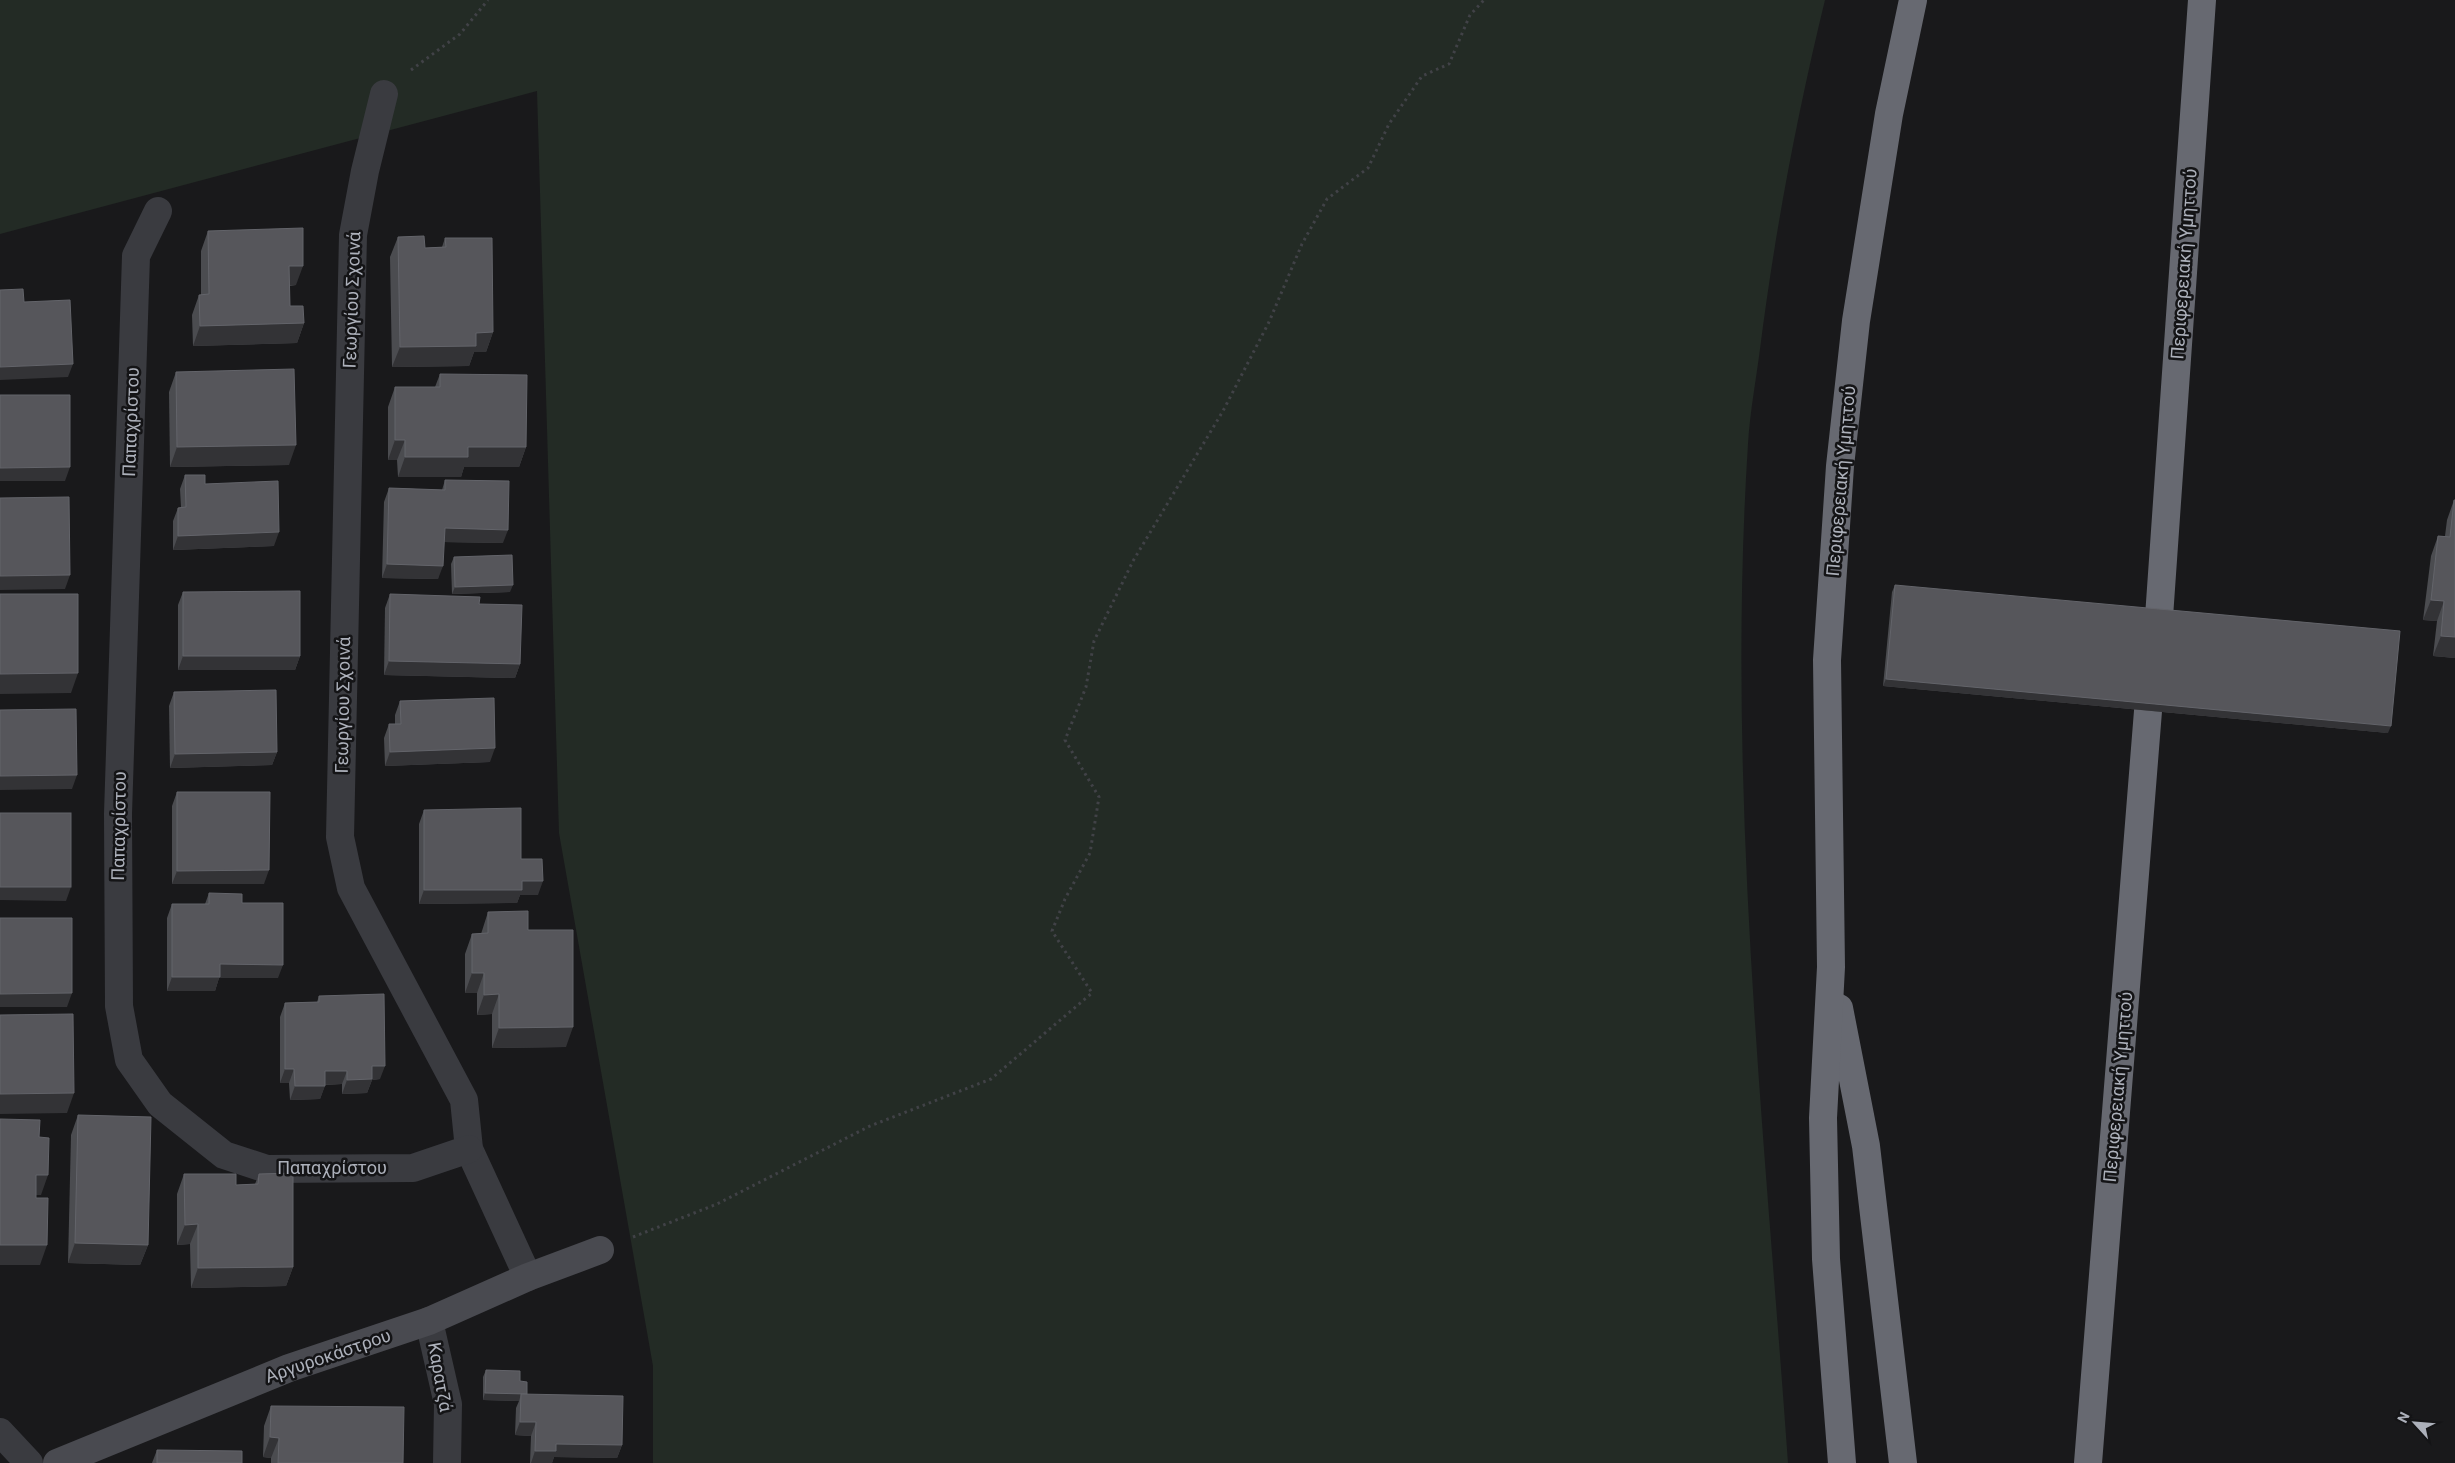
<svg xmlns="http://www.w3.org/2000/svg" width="2455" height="1463" font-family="Roboto,sans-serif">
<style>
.grass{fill:#232b25}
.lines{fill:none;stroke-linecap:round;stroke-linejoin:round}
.path{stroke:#414247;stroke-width:3;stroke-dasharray:2.5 4;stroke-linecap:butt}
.street{stroke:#3a3b40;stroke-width:28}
.secondary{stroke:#494a50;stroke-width:28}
.highway{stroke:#676971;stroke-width:28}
.wall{fill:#4b4c50}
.shaded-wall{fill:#333336}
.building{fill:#56565b;stroke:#63646a}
.labels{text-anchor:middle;stroke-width:5;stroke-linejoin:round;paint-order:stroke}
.street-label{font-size:18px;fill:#acb0ba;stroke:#141416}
</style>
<rect width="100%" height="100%" fill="#19191b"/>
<!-- grass -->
<path class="grass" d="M0,0h1825c-28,115 -50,231 -65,349 -4,31 -10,63 -12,95 -22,340 16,680 40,1019h-1135v-97l-94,-533 -22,-742 -537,143z"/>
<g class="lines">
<!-- path -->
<g class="path">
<path d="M411,70l49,-36 28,-34"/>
<path d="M633,1237l84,-33 153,-78 121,-47 101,-86 -40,-62 13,-32 25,-46 9,-56 -34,-57 21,-53 8,-46 39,-80 90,-150 46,-89 33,-78 25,-45 41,-31 21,-44 33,-48 27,-12 21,-49 14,-15"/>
</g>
<!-- street -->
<g class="street">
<path d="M384,94l-19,77 -12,64 -13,602 11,51 113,212 5,49 59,128"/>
<path d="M158,211l-22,45 -18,558 1,192 10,54 31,44 64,51 43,14 146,-1 56,-19"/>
<path d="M429,1321l19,83 -1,59"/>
<path d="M0,1432l29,31"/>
</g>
<!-- secondary -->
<path class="secondary" d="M57,1463l232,-95 140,-47 99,-44 72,-27"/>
<!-- highway -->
<g class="highway">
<path d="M2159,617l43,-617"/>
<path d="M1839,1008l27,138 37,317"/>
<path d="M1842,1463l-16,-204 -3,-141 8,-151 -4,-307 13,-194 16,-145 33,-207 24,-114"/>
<path d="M2088,1463l60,-752"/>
</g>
</g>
<!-- wall -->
<g class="wall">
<path d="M208,231l88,54 -6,1v20l14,17 -7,20 -104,3 -1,-31 7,-20h2v-44z"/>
<path d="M398,237l27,11 17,-1 3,-9 48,94 -7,20h-12l-5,14 -77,1 -2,-110z"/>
<path d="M176,372l113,93 -119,2 -1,-75z"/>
<path d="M440,374l86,73 -7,20h-55l-3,10h-63l-1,-17h-9v-53l7,-20h40z"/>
<path d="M185,475l20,9 69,62 -101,4v-29l5,-13 3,-1 -1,-18z"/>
<path d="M445,480l58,63 -59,-1 -6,37 -56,-1 2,-76 5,-14 53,2z"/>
<path d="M2454,500l1,158 -22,-2 4,-35 -14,-1 8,-64 7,-20h7l2,-16z"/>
<path d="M454,557l56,35 -58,2 -1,-30z"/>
<path d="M1895,585l493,148 -505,-47 9,-94z"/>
<path d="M183,592l117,64 -5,14h-117v-65z"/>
<path d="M390,594l89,10 41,60 -5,14 -131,-3 1,-67z"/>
<path d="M174,692l103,60 -5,13 -102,3 -1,-62z"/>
<path d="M400,701l90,61 -105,4 -1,-28 5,-14h6v-9z"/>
<path d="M177,792l87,92h-92v-78z"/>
<path d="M424,810l97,49 17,36h-18l-3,8 -98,1v-80z"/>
<path d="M209,893l33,10 36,75h-59l-4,13h-48v-73l5,-14h33z"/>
<path d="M488,912l40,18 38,117 -74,1v-34l-15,1v-22h-12v-39l7,-20h9z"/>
<path d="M319,996l61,83 -8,1 -5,13 -25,1v-10l-17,1 -5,14 -30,1 -1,-17h-9v-66l5,-14 32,-1z"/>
<path d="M78,1115l70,130 -8,20 -72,-2 3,-128z"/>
<path d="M184,1174l52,11 19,-1 4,-10 34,93 -7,19 -95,2 -1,-44 -13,1v-51z"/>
<path d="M486,1370l34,11 7,13 95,51 -5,13 -63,-1 -2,6h-22l1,-27 -16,-1 1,-27 3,-7 -36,-1v-23z"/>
<path d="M271,1406l132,57h-132v-5l-8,-1 1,-31z"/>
<path d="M157,1450l85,13h-90z"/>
</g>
<!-- shaded-wall -->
<g class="shaded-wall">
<path d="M289,266h14l-7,19 -14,1z"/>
<path d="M304,323l-7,20 -104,3 7,-20z"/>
<path d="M493,332l-7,20h-12l-5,14 -77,1 8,-20 76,-14z"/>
<path d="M73,364l-5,13 -68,3v-13z"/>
<path d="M395,440h10l-8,20h-9z"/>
<path d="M296,445l-7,20 -119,2 7,-20z"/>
<path d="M468,447h58l-7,20h-55l-3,10h-63l7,-20z"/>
<path d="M70,467l-5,14h-65v-13z"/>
<path d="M445,528l63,2 -5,13 -63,-1z"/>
<path d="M279,532l-5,14 -101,4 5,-14z"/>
<path d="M387,564l56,2 -5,13 -56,-1z"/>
<path d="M70,575l-5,14 -65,1v-14z"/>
<path d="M513,585l-3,7 -58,2 3,-7z"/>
<path d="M2431,600l13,1 -7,20 -14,-1z"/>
<path d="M2441,636l14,1v21l-22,-2z"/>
<path d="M183,656h117l-5,14h-117z"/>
<path d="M389,661l131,3 -5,14 -131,-3z"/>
<path d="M78,673l-7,20 -71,1v-20z"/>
<path d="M1886,679l505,47 -3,7 -505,-47z"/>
<path d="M495,748l-5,14 -105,4 5,-14z"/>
<path d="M277,752l-5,13 -102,3 5,-14z"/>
<path d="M77,775l-5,14 -72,1v-14z"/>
<path d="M269,870l-5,14h-92l5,-13z"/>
<path d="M522,881h21l-5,14h-18l-3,8 -98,1 5,-14z"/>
<path d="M0,887h71l-5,14 -66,-1z"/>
<path d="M220,964l63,1 -5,13h-59l-4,13h-48l5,-14z"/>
<path d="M472,973h12l-7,20h-12z"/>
<path d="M72,993l-5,14h-67v-13z"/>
<path d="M499,994l-7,20 -15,1 7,-20z"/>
<path d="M573,1027l-7,20 -74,1 7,-20z"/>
<path d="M372,1066h13l-5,13 -8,1 -5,13 -25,1 5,-14z"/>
<path d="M285,1069h9l-5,14h-9z"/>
<path d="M325,1071h22l-5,13 -22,1z"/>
<path d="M295,1086h30l-5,13 -30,1z"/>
<path d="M74,1093l-7,20 -67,1v-20z"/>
<path d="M36,1175h12l-7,20h-12z"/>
<path d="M198,1224l-8,20 -13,1 8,-20z"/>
<path d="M75,1243l73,2 -8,20 -72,-2z"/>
<path d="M0,1245h47l-7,20h-40z"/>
<path d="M293,1267l-7,19 -95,2 7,-20z"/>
<path d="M485,1393l42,1h-6l-2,7 -36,-1z"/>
<path d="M520,1422h16l-5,14 -16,-1z"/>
<path d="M270,1437l9,1 -8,20 -8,-1z"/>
<path d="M556,1444l66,1 -5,13 -63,-1 -2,6h-21l4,-12z"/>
</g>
<!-- building -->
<g class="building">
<path d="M303,228v38h-14l1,40h13l1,17 -104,3 -1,-31 10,-1 -1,-63z"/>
<path d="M424,236l1,12 21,-1 -1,-9h47l1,94 -17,1v13l-76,1 -2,-110z"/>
<path d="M23,289l1,13 46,-2 3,64 -73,3v-77z"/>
<path d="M294,369l2,76 -119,2 -1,-75z"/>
<path d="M440,374l87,1 -1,72h-58v10h-63v-17h-10v-53h45z"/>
<path d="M0,395h70v72l-70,1z"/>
<path d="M185,475h20v9l73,-3 1,51 -101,4v-28l8,-1z"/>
<path d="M445,480l64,1 -1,49 -63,-2 -2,38 -56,-2 2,-76 56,2z"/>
<path d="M69,497l1,78 -70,1v-78z"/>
<path d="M2454,500h1v137l-14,-1 3,-35 -13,-1 7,-64 12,1z"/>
<path d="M512,555l1,30 -58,2 -1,-30z"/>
<path d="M1895,585l505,46 -9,95 -505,-47z"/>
<path d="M300,591v65h-117v-64z"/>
<path d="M0,594h78v79l-78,1z"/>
<path d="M390,594l90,3 -1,7 43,1 -2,59 -131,-3z"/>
<path d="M276,690l1,62 -102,2 -1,-62z"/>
<path d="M494,698l1,50 -105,4 -1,-28h12l-1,-23z"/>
<path d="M76,709l1,66 -77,1v-66z"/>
<path d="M177,792h93l-1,78 -92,1z"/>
<path d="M521,808v51h21l1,22h-21v9h-98v-80z"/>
<rect x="0" y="813" width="71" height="74"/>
<path d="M209,893l33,1v9h41v62l-63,-1v13h-48v-73h37z"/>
<path d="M528,911v19h45v97l-74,1v-34l-15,1v-22h-12v-39l16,-1v-21z"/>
<path d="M0,918h72v75l-72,1z"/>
<path d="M384,994l1,72h-13v13l-25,1v-9h-22v15h-30l-1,-17h-9v-66l34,-1v-6z"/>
<path d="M73,1014l1,79 -74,1v-79z"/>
<path d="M78,1115l73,2 -3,128 -73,-2z"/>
<path d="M0,1119l40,1 -1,17 10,1 -1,37h-12v23h12l-1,47h-47z"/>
<path d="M293,1173v94l-95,1v-44l-13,1 -1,-51h52v11l22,-1 1,-10z"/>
<path d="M486,1370l34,1v10l7,1v12l-42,-1z"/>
<path d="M521,1394l102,2 -1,49 -66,-1v7h-21l1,-29h-16z"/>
<path d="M271,1406l133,1 -1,56h-125l1,-25 -9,-1z"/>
<path d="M157,1450l85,1v12h-85z"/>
</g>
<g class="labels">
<!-- street labels -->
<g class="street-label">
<text transform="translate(2184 264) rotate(-86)" y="6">Περιφερειακή Υμηττού</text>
<text transform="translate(352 300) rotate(-88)" y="6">Γεωργίου Σχοινά</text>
<text transform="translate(131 422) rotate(-88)" y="6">Παπαχρίστου</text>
<text transform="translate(1841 481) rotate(-85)" y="6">Περιφερειακή Υμηττού</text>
<text transform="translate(343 705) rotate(-89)" y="6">Γεωργίου Σχοινά</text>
<text transform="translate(119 826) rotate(-89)" y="6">Παπαχρίστου</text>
<text transform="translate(2118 1087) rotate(-85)" y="6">Περιφερειακή Υμηττού</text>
<text x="332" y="1174">Παπαχρίστου</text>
<text transform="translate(328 1356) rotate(-19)" y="6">Αργυροκάστρου</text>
<text transform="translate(440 1377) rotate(80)" y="6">Καρατζά</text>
</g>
</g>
<!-- north arrow -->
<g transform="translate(2415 1423) rotate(296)" stroke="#141416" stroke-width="4" paint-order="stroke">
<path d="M0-4L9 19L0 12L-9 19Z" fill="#acb0ba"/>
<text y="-8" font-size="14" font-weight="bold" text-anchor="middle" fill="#acb0ba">N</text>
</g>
</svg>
